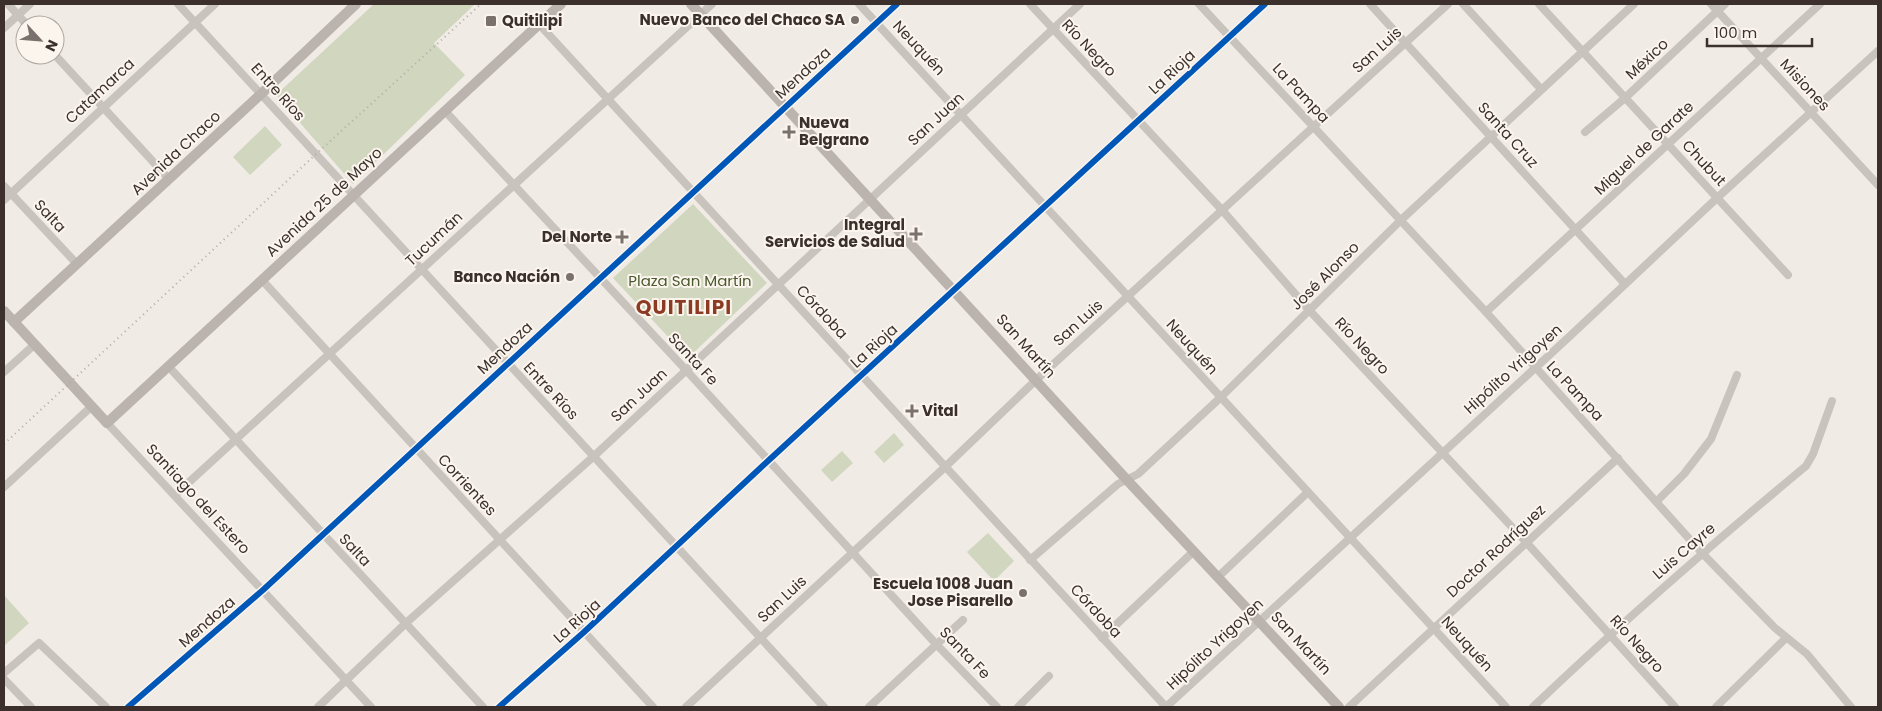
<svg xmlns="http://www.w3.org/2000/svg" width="1882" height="711" font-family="Poppins,sans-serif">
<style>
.green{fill:#d1d6bf}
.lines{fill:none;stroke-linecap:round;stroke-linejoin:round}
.street{stroke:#c9c3be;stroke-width:8}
.secondary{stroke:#bab3ae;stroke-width:10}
.rail{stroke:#b1aca8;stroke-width:2;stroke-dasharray:1 4;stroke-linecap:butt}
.cycleway-casing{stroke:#fbf5ee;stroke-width:9}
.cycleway{stroke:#0057b8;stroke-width:6}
.poi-dot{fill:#7a716c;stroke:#fbf5ee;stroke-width:2}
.labels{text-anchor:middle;stroke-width:4;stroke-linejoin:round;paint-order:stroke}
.poi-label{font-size:15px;font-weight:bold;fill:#3b302b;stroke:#fbf5ee;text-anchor:end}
.street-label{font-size:15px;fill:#3b302b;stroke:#fbf5ee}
.park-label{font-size:15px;fill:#4a5a2e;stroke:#fbf5ee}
.district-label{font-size:20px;font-weight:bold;letter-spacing:1px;fill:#8c3b22;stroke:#fbf5ee}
</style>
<rect width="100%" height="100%" fill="#f0ebe5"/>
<!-- green -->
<g class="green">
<path d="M374,4h101l-41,39 31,32 -112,109 -77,-89z"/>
<path d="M265,126l17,19 -32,30 -17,-18z"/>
<path d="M693,204l74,79 -79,75 -75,-80z"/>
<path d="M894,433l10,12 -20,18 -10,-11z"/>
<path d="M842,451l11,12 -21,19 -11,-12z"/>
<path d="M988,533l26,28 -20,20 -27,-29z"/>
<path d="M4,595l25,28 -25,23z"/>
</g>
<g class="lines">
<!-- street -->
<g class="street">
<path d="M8,4l19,21"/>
<path d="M178,4l646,703"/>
<path d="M859,4l647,703"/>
<path d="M1030,4l192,206 88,101 216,231 149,165"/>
<path d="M1199,4l287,308 216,241 73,75 32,26 44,53"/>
<path d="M1370,4l255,280"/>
<path d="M1463,4l78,85"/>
<path d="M1539,4l249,271"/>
<path d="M1711,4l167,181"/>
<path d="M539,24l627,683"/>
<path d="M4,28l26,-24"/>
<path d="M55,55l114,124"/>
<path d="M445,111l241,259 250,274 61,63"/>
<path d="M1585,132l40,-34 100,-94"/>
<path d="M4,186l73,78"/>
<path d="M4,200l211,-196"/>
<path d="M262,280l391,427"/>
<path d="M1486,312l334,-308"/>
<path d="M168,366l315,341"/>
<path d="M4,372l30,-27"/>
<path d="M107,423l264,284"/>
<path d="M4,487l88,-81"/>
<path d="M175,495l537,-491"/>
<path d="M1657,501l27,-27 27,-35 26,-64"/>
<path d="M1030,560l88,-76 20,-10 82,-76 181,-178 233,-216"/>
<path d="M1218,577l90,-85"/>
<path d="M1102,638l92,-87"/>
<path d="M4,673l35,-30 67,64"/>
<path d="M4,679l27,28"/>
<path d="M128,707l135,-117 634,-586"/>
<path d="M318,707l88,-84 187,-166 487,-453"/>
<path d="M499,707l84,-74 186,-173 496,-456"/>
<path d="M686,707l259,-240 91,-87 412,-376"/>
<path d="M869,707l94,-87"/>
<path d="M1018,707l31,-31"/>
<path d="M1166,707l404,-371 147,-138 161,-147"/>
<path d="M1349,707l269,-249"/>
<path d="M1533,707c88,-84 179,-163 273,-241l7,-12 19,-53"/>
<path d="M1716,707l70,-69"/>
</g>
<!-- secondary -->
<g class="secondary">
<path d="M691,4l436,476 212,227"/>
<path d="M4,311l103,112 454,-419"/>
<path d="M14,322l247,-228 95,-90"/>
</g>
<!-- rail -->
<path class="rail" d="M4,444l311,-289 166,-151"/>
<defs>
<g id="cycleway">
<path d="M128,707l135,-117 634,-586"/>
<path d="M499,707l84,-74 186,-173 496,-456"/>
</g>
</defs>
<!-- cycleway casing -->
<use href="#cycleway" class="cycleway-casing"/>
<!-- cycleway -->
<use href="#cycleway" class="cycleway"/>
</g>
<!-- markers -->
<g class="poi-dot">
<circle cx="855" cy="20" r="5"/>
<rect x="485" y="15" width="12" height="12" rx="2.5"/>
<path d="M786.5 124.5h5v5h5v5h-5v5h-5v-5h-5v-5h5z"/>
<path d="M913.5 226.5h5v5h5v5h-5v5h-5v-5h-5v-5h5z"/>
<path d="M619.5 229.5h5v5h5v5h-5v5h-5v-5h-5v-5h5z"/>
<circle cx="570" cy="277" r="5"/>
<path d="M909.5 403.5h5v5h5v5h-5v5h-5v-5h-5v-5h5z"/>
<circle cx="1023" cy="593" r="5"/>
</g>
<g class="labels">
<!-- poi labels -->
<g class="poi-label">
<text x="845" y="25">Nuevo Banco del Chaco SA</text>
<text x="502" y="26" text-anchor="start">Quitilipi</text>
<text x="799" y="128" text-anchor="start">Nueva<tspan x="799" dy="17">Belgrano</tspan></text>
<text x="905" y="230">Integral<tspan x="905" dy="17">Servicios de Salud</tspan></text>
<text x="612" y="242">Del Norte</text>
<text x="560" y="282">Banco Nación</text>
<text x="922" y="416" text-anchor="start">Vital</text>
<text x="1013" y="589">Escuela 1008 Juan<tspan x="1013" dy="17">Jose Pisarello</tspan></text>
</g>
<!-- street labels -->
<g class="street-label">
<text transform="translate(919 48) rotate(47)" y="5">Neuquén</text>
<text transform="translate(1089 48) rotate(47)" y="5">Río Negro</text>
<text transform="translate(1377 50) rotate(-42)" y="5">San Luis</text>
<text transform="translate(1647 59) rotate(-43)" y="5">México</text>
<text transform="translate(1172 72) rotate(-43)" y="5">La Rioja</text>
<text transform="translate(803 73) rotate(-42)" y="5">Mendoza</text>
<text transform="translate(1805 85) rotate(47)" y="5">Misiones</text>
<text transform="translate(100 91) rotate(-43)" y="5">Catamarca</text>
<text transform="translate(278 92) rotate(48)" y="5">Entre Ríos</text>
<text transform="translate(1301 93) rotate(47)" y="5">La Pampa</text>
<text transform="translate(936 119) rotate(-43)" y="5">San Juan</text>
<text transform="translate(1508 135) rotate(48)" y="5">Santa Cruz</text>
<text transform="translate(1644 148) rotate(-43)" y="5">Miguel de Garate</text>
<text transform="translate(176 153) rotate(-43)" y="5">Avenida Chaco</text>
<text transform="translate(1704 163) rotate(47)" y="5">Chubut</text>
<text transform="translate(324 202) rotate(-43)" y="5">Avenida 25 de Mayo</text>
<text transform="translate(50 216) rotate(47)" y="5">Salta</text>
<text transform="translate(434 239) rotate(-43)" y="5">Tucumán</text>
<text transform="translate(1325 276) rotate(-45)" y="5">José Alonso</text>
<text transform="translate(822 312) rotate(47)" y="5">Córdoba</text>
<text transform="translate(1078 323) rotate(-42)" y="5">San Luis</text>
<text transform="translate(874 346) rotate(-42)" y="5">La Rioja</text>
<text transform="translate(1026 346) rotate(48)" y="5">San Martín</text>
<text transform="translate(1362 346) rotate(47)" y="5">Río Negro</text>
<text transform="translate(1192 347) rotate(48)" y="5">Neuquén</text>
<text transform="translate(505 348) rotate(-43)" y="5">Mendoza</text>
<text transform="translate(693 359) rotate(47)" y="5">Santa Fe</text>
<text transform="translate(1513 369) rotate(-42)" y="5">Hipólito Yrigoyen</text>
<text transform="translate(551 391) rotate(47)" y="5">Entre Ríos</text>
<text transform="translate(1575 391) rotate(47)" y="5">La Pampa</text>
<text transform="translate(639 395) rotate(-43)" y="5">San Juan</text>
<text transform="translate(467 485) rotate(47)" y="5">Corrientes</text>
<text transform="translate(198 499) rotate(47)" y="5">Santiago del Estero</text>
<text transform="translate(355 550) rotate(47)" y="5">Salta</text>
<text transform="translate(1496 551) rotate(-43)" y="5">Doctor Rodríguez</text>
<text transform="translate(1684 551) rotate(-41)" y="5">Luis Cayre</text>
<text transform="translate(782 599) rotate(-43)" y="5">San Luis</text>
<text transform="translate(1096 611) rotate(47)" y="5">Córdoba</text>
<text transform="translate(577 621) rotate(-42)" y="5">La Rioja</text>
<text transform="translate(207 622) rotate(-41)" y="5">Mendoza</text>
<text transform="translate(1301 643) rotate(47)" y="5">San Martín</text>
<text transform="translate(1215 644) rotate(-43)" y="5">Hipólito Yrigoyen</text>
<text transform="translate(1467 644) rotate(48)" y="5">Neuquén</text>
<text transform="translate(1637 644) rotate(48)" y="5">Río Negro</text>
<text transform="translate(965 653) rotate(46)" y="5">Santa Fe</text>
</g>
<!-- park labels -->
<g class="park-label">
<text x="690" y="286">Plaza San Martín</text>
</g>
<!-- district labels -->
<g class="district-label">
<text x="684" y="314">QUITILIPI</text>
</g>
</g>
<!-- border -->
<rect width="1882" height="711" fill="none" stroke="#3b302b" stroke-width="10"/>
<!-- north arrow -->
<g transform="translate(40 40) rotate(116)"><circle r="24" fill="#fbf5ee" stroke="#aea6a0"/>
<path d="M0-4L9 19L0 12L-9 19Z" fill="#7a716c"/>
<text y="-8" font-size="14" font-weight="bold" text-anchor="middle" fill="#3b302b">N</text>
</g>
<!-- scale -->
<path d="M1707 38v8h105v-8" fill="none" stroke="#3b302b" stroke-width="2.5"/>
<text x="1714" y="38" font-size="15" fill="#3b302b" stroke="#fbf5ee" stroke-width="4" paint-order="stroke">100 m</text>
</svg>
